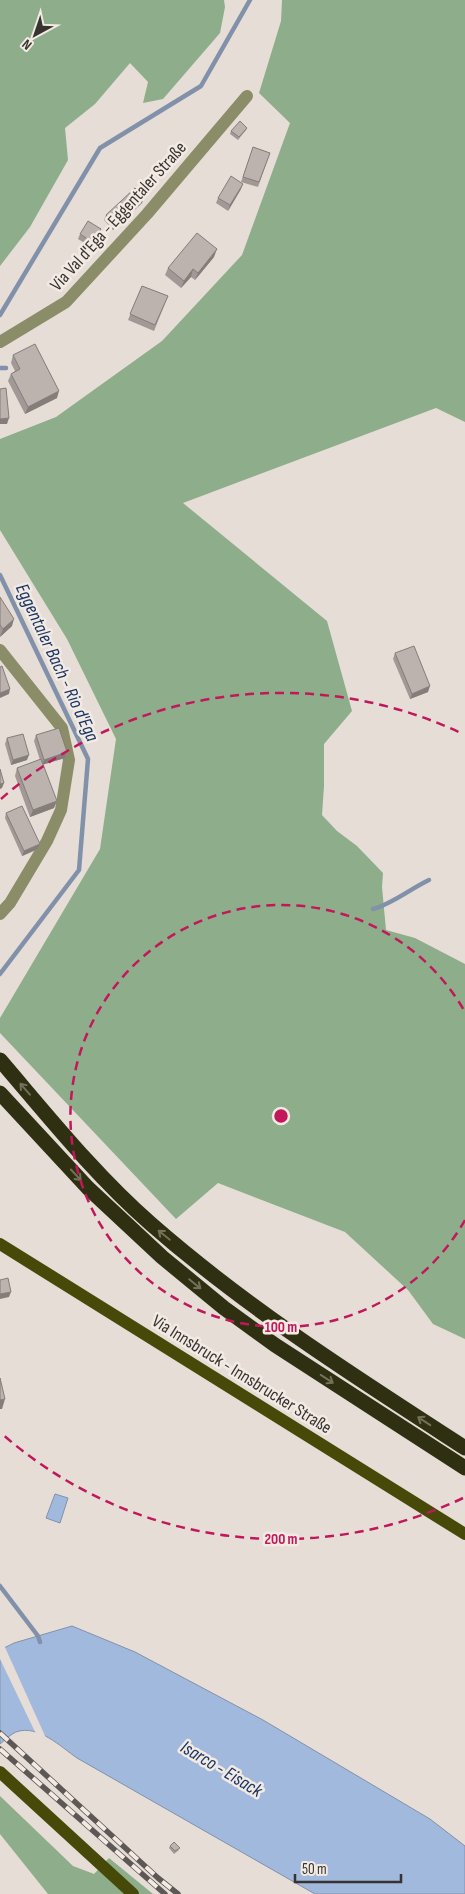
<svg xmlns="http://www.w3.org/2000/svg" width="465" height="1894" font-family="'Sofia Sans Condensed',sans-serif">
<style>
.forest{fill:#8ead8b}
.water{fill:#a2b9de;stroke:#8291aa}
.pier{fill:#e5ddd6}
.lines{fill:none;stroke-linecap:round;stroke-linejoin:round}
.stream{stroke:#8291aa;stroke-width:4.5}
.minor{stroke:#8a8d67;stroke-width:12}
.major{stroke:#474908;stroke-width:12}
.highway{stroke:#2e3011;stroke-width:15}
.rail-casing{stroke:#5d5855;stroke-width:5.5}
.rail{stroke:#f2eae3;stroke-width:4;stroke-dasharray:11;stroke-linecap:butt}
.wall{fill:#a29996}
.shaded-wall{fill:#847d7a}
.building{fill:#bcb2ae;stroke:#847d7a}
.oneway{stroke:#73715a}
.ring{fill:none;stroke:#c2185b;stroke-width:2.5;stroke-dasharray:9 6}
.labels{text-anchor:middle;stroke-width:5;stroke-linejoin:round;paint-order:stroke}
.street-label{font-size:18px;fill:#363330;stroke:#f2eae3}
.water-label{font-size:19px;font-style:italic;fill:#193564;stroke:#f2eae3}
.centre{fill:#c2185b;stroke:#f2eae3;stroke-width:2.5}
.ring-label{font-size:15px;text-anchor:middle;font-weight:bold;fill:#c2185b;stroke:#f2eae3;stroke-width:5;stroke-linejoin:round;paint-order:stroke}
</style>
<rect width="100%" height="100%" fill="#e5ddd6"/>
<!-- forest -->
<g class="forest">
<path d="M0,0h224l1,7 -5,26 -57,66 -20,4 5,-21 -18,-19 -35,41 -30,24 3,32 -38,67 -30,39z"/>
<path d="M282,0h183v422l-29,-14 -253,95 144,118 25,90 -28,33v42l-2,29 15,16 20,15 26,27 -1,14 4,43 29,8 50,26v375l-32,-15 -25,-34 -63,-58 -127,-49 -42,36 -176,-186v-15l100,-169 16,-110 -49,-100 -67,-109v-91l56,-22 106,-76 80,-86 48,-132 -31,-30 22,-72z"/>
<path d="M0,1796l73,70 21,8 15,-16 44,36h-105l-48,-60z"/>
</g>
<!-- water -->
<g class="water">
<path d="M55,1494l13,4 -8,25 -14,-5z"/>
<path d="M72,1626l63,26 128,68 167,99 35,27v48h-150l-238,-136c-16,-11 -39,-34 -61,-26 -5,2 -11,8 -16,12v-94l14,-7z"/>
</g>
<!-- pier -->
<path class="pier" d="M4,1645l42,93 -2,1 -7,-3 -37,-77v-12z"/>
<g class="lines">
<!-- stream -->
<g class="stream">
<path d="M0,315l100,-167 101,-62 49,-86"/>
<path d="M0,368h6"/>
<path d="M0,575l88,184 -9,111 -79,104"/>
<path d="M373,909c19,-5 37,-20 56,-29"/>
<path d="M0,1586l38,50 2,6"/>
</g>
<!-- minor -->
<g class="minor">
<path d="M0,342l66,-40 81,-88 100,-118"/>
<path d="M0,650l62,78 7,32 -8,50 -14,31 -37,62 -10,11"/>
</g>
<!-- major -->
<g class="major">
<path d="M0,1244l465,290"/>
<path d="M0,1772l133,122"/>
</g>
<!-- highway -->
<g class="highway">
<path d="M0,1060c48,56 95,115 151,164 97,85 206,154 314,224"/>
<path d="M0,1093l88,95 74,69 62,51 51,37 190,123"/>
</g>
<defs>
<g id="rail">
<path d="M0,1733l158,145 20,16"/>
<path d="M0,1749l165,145"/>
</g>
</defs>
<!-- rail casing -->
<use href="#rail" class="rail-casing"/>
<!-- rail -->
<use href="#rail" class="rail"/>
</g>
<!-- wall -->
<g class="wall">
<path d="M247,128l-1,2 -8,10 -8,-6 1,-3z"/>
<path d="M253,147l17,6 -12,34 -17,-5z"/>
<path d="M241,189l-13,22 -12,-8 2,-5z"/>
<path d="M144,197l-2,6 -29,27 -9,-10 2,-5z"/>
<path d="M101,229l-2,5 -8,13 -13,-8 2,-5z"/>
<path d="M214,257l-19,23 -4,-3 -10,11 -16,-13 3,-7z"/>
<path d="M142,286l26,10 -14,35 -26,-11z"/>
<path d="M13,355l44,43 -32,16 -17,-33 3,-7 4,-3 -4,-8z"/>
<path d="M0,597l12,29 -12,11z"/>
<path d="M395,653l33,39 -18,7 -17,-40z"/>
<path d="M36,735l31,17 -2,6 -22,6 11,44 -24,9 -15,-41 2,-8 23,-8 -6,-19z"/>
<path d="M7,738l20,22 -16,5 -6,-21z"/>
<path d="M6,813l34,31 -2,5 -16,7 -17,-38z"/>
<path d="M170,1846l9,4 -5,4 -5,-6z"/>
</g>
<!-- shaded-wall -->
<g class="shaded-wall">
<path d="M243,184l-2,5 -13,22 2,-6z"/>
<path d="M144,197l-2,6 -29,27 2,-6z"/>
<path d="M101,229l-2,5 -8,13 1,-5z"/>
<path d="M217,249l-3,8 -19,23 3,-7z"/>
<path d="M193,269l-2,8 -10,11 3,-7z"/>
<path d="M59,391l-2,7 -32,16 3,-7z"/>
<path d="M9,418l-2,6h-7v-5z"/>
<path d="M14,619l-2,7 -12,11 3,-8z"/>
<path d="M430,686l-2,6 -18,7 2,-5z"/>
<path d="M10,689l-1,5 -9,4v-5z"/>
<path d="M67,752l-2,6 -23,7 2,-5z"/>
<path d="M29,755l-2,5 -16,5 2,-5z"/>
<path d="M4,783l-2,5 -2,1v-5z"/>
<path d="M57,801l-3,7 -24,9 3,-7z"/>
<path d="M40,844l-2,5 -16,7 2,-5z"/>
<path d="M11,1292l-2,5 -9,2v-5z"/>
<path d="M5,1399l-3,10h-2v-9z"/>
</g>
<!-- building -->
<g class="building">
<path d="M240,121l7,7 -8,9 -8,-6z"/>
<path d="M253,147l17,6 -11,29 -16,-5z"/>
<path d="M231,176l12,8 -13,21 -12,-7z"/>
<path d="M135,188l9,9 -29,27 -9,-9z"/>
<path d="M88,221l13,8 -9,13 -12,-8z"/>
<path d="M197,233l20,16 -19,24 -5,-4 -9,12 -16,-13z"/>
<path d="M142,286l26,10 -13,29 -25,-11z"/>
<path d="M35,344l24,47 -31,16 -17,-33 9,-5 -7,-14z"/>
<path d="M6,388l3,30 -9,1v-30z"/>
<path d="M0,597l14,22 -11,10 -3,-4z"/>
<path d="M414,646l16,40 -18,8 -17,-41z"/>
<path d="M2,666l8,23 -10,4v-26z"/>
<path d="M59,728l8,24 -23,8 -8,-25z"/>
<path d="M23,734l6,21 -16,5 -6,-22z"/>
<path d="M41,759l16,42 -24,9 -16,-42z"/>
<path d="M0,769l4,14 -4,1z"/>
<path d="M22,806l18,38 -16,7 -18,-38z"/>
<path d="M8,1278l3,14 -11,2v-14z"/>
<path d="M0,1378l5,21 -5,1z"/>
<path d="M174,1842l6,6 -5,3 -5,-5z"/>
</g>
<!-- one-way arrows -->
<defs><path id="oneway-shaft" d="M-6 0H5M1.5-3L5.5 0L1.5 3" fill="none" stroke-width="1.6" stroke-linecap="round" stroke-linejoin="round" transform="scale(1.25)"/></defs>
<g class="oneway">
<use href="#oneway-shaft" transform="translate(25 1089) rotate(-131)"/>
<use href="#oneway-shaft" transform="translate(76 1175) rotate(47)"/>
<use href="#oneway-shaft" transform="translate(164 1235) rotate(-141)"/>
<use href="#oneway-shaft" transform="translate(195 1284) rotate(39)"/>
<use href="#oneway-shaft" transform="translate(327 1379) rotate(33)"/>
<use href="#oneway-shaft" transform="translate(424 1421) rotate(-147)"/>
</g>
<!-- distance rings -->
<g class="ring">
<path d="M465 1220A211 211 0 1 1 465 1012"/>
<path d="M463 1498A423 423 0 0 1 1 1433M1 799A423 423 0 0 1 463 734"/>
</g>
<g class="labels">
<!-- street labels -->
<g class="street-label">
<text transform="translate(118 216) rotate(-48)" y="6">Via Val d'Ega - Eggentaler Straße</text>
<text transform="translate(242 1374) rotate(32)" y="6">Via Innsbruck - Innsbrucker Straße</text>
</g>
<!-- water labels -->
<g class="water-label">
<text transform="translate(58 662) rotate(65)" y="7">Eggentaler Bach - Rio d'Ega</text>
<text transform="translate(222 1768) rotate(31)" y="7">Isarco - Eisack</text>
</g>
</g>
<circle cx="281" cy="1116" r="8" class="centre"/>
<g class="ring-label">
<text x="281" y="1332">100 m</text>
<text x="281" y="1544">200 m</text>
</g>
<!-- north arrow -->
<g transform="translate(35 35) rotate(220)" stroke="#f2eae3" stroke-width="4" paint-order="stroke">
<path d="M0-4L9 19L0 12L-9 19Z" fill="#363330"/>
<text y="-8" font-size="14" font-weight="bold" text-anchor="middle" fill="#363330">N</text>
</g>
<!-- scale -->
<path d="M295 1874v8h106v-8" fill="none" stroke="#363330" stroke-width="2.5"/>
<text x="302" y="1874" font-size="15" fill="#363330" stroke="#f2eae3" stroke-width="4" paint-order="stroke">50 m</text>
</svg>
